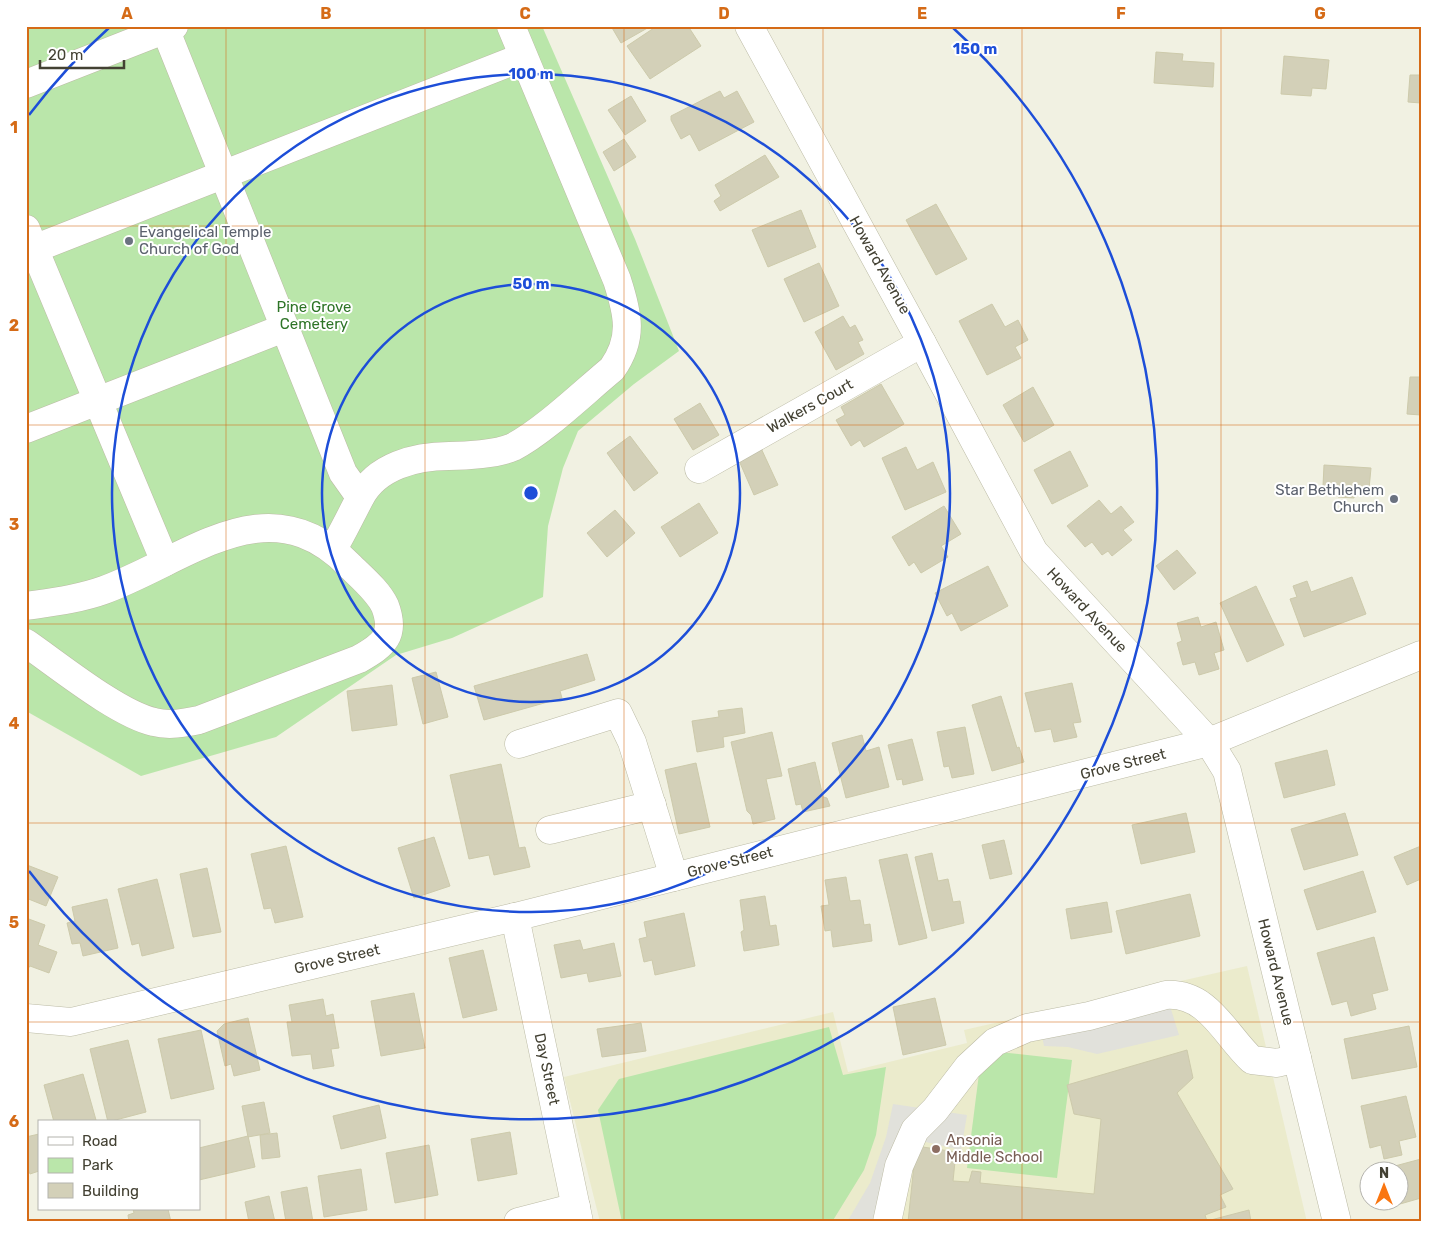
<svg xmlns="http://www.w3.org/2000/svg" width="1447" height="1248" font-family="Rubik,sans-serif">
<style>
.education{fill:#ebebcc}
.green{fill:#bae6aa}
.parking{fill:#e1e1db}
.building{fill:#d3d0b8;stroke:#cdcaab}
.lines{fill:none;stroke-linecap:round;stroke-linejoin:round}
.minor-casing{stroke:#bcbba5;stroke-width:29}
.minor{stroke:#fff;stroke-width:28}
.grid{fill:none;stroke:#d56b17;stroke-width:1;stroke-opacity:0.55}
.ring{fill:none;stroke:#1d4ed8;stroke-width:2.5}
.worship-dot{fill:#6b7280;stroke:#fff;stroke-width:2}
.education-dot{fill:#8d6e63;stroke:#fff;stroke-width:2}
.labels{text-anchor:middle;stroke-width:4;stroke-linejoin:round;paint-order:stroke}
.worship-label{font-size:15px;fill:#5b616d;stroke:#fff;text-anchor:start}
.street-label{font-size:15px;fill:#434133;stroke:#fff}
.park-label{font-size:15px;fill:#2e7427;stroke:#fff}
.education-label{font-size:15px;fill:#785e54;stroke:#fff;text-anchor:start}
.centre{fill:#1d4ed8;stroke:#fff;stroke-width:2.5}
.ring-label{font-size:15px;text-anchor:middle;font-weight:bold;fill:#1d4ed8;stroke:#fff;stroke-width:4;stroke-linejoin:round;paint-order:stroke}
.neatline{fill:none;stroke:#d56b17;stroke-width:2}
.grid-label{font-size:16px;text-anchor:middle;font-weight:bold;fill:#d56b17}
</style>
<rect width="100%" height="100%" fill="#f1f1e2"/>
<!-- education -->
<path class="education" d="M1247,966l60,256h-707l-36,-145 269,-65 15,60 119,-29 -3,-13z"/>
<!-- green -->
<g class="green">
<path d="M26,26h516l93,213 44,112 -45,33 -56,47 -15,37 -15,58 -5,71 -91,41 -56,17 -120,82 -135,39 -115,-65z"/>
<path d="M829,1027l14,48 43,-8 -10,68 -12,35 -32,52h-210l-24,-112 21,-31z"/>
<path d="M982,1050l90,10 -15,118 -90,-10z"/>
</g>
<!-- parking -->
<g class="parking">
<path d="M1165,990l14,45 -82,19 -29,-7 -24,-1 -5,-25z"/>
<path d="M893,1104l74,11 -6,35 -44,-10 -4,5 -11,77h-55l23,-39 16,-46z"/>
</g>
<!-- building -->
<g class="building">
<path d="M611,26h40l-30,17z"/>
<path d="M657,26h31l13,20 -51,33 -23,-33z"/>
<path d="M1156,52l27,2 -1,7 32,2 -1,24 -59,-4z"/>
<path d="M1284,56l45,4 -3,29 -14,-1 -1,8 -30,-2z"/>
<path d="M1410,75h11v28l-13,-1z"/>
<path d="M720,91l4,7 13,-7 17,31 -55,29 -9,-17 -9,5 -10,-19v-4z"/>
<path d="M631,96l15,25 -21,14 -17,-25z"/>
<path d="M624,139l12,18 -22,14 -11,-19z"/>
<path d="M765,155l14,22 -59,34 -6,-10 7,-5 -6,-11z"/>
<path d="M936,204l31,55 -31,16 -30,-55z"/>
<path d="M801,210l15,37 -48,20 -16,-37z"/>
<path d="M819,263l20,43 -35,16 -20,-43z"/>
<path d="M992,304l13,23 13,-7 10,20 -13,7 6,11 -34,17 -28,-54z"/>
<path d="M843,316l7,12 5,-3 8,15 -5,2 6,12 -28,16 -21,-38z"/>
<path d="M1410,377h11v38l-14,-1z"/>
<path d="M881,384l23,40 -40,23 -4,-7 -9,6 -15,-26 9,-5 -4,-8z"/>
<path d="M1033,387l21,38 -30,17 -21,-37z"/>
<path d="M700,403l19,32 -26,15 -19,-31z"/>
<path d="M630,436l28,37 -24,18 -27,-38z"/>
<path d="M760,446l18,39 -24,10 -17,-39z"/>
<path d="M906,447l11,23 16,-8 13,30 -41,18 -23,-52z"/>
<path d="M1070,451l18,35 -36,18 -18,-34z"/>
<path d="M1324,465l47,3 -2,21 -14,-1 -1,10 -16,-1v-10l-15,-1z"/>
<path d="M1099,500l12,14 10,-8 13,16 -11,8 9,10 -20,16 -4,-5 -6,4 -10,-13 -7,5 -18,-21z"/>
<path d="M699,503l19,30 -38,24 -19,-30z"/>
<path d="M944,506l17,28 -20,12 7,11 -27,16 -7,-11 -5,4 -17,-29z"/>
<path d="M615,510l20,23 -28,24 -20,-24z"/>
<path d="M1177,550l19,23 -22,17 -18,-24z"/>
<path d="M988,566l20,40 -47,25 -9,-18 -5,3 -12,-23z"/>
<path d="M1352,577l14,37 -62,23 -14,-38 7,-2 -4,-11 14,-5 4,11z"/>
<path d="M1256,586l28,59 -37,17 -27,-59z"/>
<path d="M1198,617l3,10 15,-5 8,28 -10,3 5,16 -20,6 -4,-13 -12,3 -6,-22 5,-2 -5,-18z"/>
<path d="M587,654l8,26 -35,11 2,7 -78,22 -10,-34z"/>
<path d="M436,672l12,45 -25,7 -11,-46z"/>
<path d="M1072,683l9,39 -8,1 4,14 -23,5 -3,-13 -16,3 -10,-39z"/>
<path d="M392,685l5,40 -45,6 -5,-40z"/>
<path d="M1001,696l16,52 2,-1 5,15 -32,9 -20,-66z"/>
<path d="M742,708l3,25 -22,4 1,10 -27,5 -5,-31 27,-4 -1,-6z"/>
<path d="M965,727l9,47 -22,4 -3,-12 -5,1 -7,-35z"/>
<path d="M772,732l10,44 -16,3 9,40 -22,5 -2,-9 -4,-4 -16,-69z"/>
<path d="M862,735l4,16 13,-4 10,40 -43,11 -14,-55z"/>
<path d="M912,739l11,41 -20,5 -1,-6 -5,1 -9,-35z"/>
<path d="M1327,750l8,35 -51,13 -9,-35z"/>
<path d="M815,762l8,35 4,1 3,8 -27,6 -2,-8 -5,1 -8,-36z"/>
<path d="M696,763l14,64 -31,7 -14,-64z"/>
<path d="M501,764l18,84 6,-1 5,20 -36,8 -5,-20 -20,4 -19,-84z"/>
<path d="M1186,813l9,39 -54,12 -9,-39z"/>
<path d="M1345,813l13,42 -54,15 -13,-41z"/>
<path d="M434,837l16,49 -36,12 -16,-50z"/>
<path d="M1004,840l8,34 -22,5 -8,-34z"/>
<path d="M286,846l17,71 -28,6 -4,-15 -7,1 -13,-55z"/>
<path d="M1421,846v33l-14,6 -13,-28z"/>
<path d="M932,853l6,28 10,-2 5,23 7,-1 4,22 -32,8 -17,-74z"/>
<path d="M907,854l20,84 -28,7 -20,-85z"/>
<path d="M27,865l31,12 -12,29 -20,-8z"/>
<path d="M207,868l14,64 -28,5 -13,-63z"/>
<path d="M1363,871l13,41 -59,18 -13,-40z"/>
<path d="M846,877l4,24 10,-1 4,25 6,-1 2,17 -39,6 -2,-17 -6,1 -4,-25 8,-1 -4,-25z"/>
<path d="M157,879l17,69 -32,8 -3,-13 -7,2 -14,-56z"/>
<path d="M1190,894l10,42 -74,18 -10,-43z"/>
<path d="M765,896l5,30 6,-1 3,20 -35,6 -3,-19 3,-2 -4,-30z"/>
<path d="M107,899l11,49 -35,8 -3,-13 -8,1 -5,-21 8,-2 -3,-14z"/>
<path d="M1107,902l5,30 -41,7 -5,-30z"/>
<path d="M684,913l11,53 -40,9 -3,-15 -8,2 -5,-23 8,-2 -3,-15z"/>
<path d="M26,918l19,7 -7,20 19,7 -8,21 -19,-7 -4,5z"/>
<path d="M1374,937l14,53 -16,4 4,15 -25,7 -4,-15 -15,4 -15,-52z"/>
<path d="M580,940l3,10 31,-7 7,33 -32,6 -2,-9 -26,5 -7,-33z"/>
<path d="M483,950l14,60 -34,8 -14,-60z"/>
<path d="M414,993l11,55 -44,8 -10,-55z"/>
<path d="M935,998l11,47 -43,10 -10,-48z"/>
<path d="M323,999l3,17 7,-2 6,34 -8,1 3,17 -21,3 -2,-15 -19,2 -5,-34h5l-3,-17z"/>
<path d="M248,1018l12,52 -26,6 -3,-12 -6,2 -8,-35 7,-7z"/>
<path d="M641,1023l5,28 -44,6 -5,-28z"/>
<path d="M1409,1026l8,41 -65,12 -8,-40z"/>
<path d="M201,1030l13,59 -43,10 -13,-60z"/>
<path d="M128,1040l18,72 -38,10 -18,-73z"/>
<path d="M1187,1050l6,28 -16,15 56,96 -13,6 6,12 -21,8 2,6 42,-11 2,12h-343l8,-76 40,6 -3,29 16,1 3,-11 9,1 -1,11 114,11 7,-75 -27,-5 -7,-29z"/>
<path d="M83,1074l13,46 -5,2h-37l-10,-37z"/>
<path d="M1406,1096l10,41 -17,4 3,14 -18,4 -3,-14 -11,3 -9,-42z"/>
<path d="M264,1102l6,31 -22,4 -6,-31z"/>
<path d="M379,1105l7,33 -45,11 -8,-33z"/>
<path d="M510,1132l7,42 -39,7 -7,-42z"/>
<path d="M277,1133l3,24 -18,2 -2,-24z"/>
<path d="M39,1134v37l-9,3 -4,-11v-26z"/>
<path d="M248,1136l7,31 -56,13v-32z"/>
<path d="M429,1145l9,50 -43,8 -9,-50z"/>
<path d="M1421,1159v39l-35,10 -2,-8h16v-30h-20z"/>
<path d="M361,1169l6,41 -43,7 -6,-41z"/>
<path d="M307,1187l6,35h-27l-5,-30z"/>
<path d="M269,1196l6,26h-26l-4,-20z"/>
<path d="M133,1209h35l3,13h-42l-1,-7 6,-2z"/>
</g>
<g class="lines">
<defs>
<g id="minor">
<path d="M164,26l179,447 17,24"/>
<path d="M749,26l173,317 112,209 175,190 18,29 110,451"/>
<path d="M26,84l148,-58"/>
<path d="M26,229l139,333"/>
<path d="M26,252l497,-195"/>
<path d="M26,429l258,-101"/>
<path d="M699,469l223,-126"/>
<path d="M333,549c10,-17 18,-34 27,-51 16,-32 56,-42 89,-42 17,0 48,-2 64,-9 31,-16 71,-55 99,-78 22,-31 16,-55 5,-89l-106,-254"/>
<path d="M26,606c27,-4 53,-7 78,-16 85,-31 164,-108 246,-24 11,11 28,25 35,40 11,29 -1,39 -26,53l-160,61c-15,3 -30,6 -45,2 -36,-8 -96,-57 -128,-79"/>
<path d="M519,744l99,-31 14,29 42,135"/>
<path d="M550,830l102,-25"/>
<path d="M515,917l64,305"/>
<path d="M26,1018l45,4 444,-105 694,-175 212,-87"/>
<path d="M518,1222l58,-15"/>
<path d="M887,1222l12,-56 16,-36 20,-20 33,-43 27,-25 32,-14 62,-12 77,-21c42,-3 59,40 86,65l25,3 20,-5"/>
</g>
</defs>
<!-- minor casing -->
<use href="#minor" class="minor-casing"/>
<!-- minor -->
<use href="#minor" class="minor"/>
</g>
<!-- grid -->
<path class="grid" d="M226,26v1196M425,26v1196M624,26v1196M823,26v1196M1022,26v1196M1221,26v1196M26,226h1395M26,425h1395M26,624h1395M26,823h1395M26,1022h1395"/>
<!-- distance rings -->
<g class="ring">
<circle cx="531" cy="493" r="209"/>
<circle cx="531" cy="493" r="419"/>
<path d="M29 115A628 628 0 0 1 111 26M951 26A628 628 0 1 1 29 871"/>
</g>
<!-- markers -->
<g class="worship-dot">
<circle cx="129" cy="241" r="5"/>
<circle cx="1394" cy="499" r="5"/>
</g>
<circle class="education-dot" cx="936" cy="1149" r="5"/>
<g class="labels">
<!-- worship labels -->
<g class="worship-label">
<text x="139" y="237">Evangelical Temple<tspan x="139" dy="17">Church of God</tspan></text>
<text x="1384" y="495" text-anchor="end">Star Bethlehem<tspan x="1384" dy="17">Church</tspan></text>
</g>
<!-- street labels -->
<g class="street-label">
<text transform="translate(880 265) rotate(61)" y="5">Howard Avenue</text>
<text transform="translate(810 406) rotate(-29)" y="5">Walkers Court</text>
<text transform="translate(1087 610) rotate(47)" y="5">Howard Avenue</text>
<text transform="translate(1123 764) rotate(-14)" y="5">Grove Street</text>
<text transform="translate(730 862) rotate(-14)" y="5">Grove Street</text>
<text transform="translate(337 959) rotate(-13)" y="5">Grove Street</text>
<text transform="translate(1276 972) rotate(76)" y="5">Howard Avenue</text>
<text transform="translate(547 1069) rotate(78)" y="5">Day Street</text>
</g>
<!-- park labels -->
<g class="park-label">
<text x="314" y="312">Pine Grove<tspan x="314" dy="17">Cemetery</tspan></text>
</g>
<!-- education labels -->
<g class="education-label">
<text x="946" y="1145">Ansonia<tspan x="946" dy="17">Middle School</tspan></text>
</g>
</g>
<circle cx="531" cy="493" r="8" class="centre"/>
<g class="ring-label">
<text x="975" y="54">150 m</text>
<text x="531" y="79">100 m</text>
<text x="531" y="289">50 m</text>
</g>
<!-- border -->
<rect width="1447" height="1248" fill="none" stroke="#ffffff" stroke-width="55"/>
<!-- legend -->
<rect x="38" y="1120" width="162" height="90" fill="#ffffff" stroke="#b4b3ad"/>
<rect x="48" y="1137" width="25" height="8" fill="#ffffff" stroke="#b4b3ad"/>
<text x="82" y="1146" font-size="15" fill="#434133">Road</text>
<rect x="48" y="1158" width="25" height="15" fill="#bae6aa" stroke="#b4b3ad"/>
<text x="82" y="1170" font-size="15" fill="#434133">Park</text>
<rect x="48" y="1183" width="25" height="15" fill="#d3d0b8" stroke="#b4b3ad"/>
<text x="82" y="1196" font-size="15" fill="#434133">Building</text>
<!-- north arrow -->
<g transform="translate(1384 1186)"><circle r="24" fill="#ffffff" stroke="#b4b3ad"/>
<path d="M0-4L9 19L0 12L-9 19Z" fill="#fa7610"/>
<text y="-8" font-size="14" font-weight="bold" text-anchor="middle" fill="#434133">N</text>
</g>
<!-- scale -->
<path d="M40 60v8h84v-8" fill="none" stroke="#434133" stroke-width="2.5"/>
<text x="48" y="60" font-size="15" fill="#434133" stroke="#ffffff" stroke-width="4" paint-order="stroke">20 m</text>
<rect x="28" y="28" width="1392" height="1192" class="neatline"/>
<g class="grid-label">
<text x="127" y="19">A</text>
<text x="326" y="19">B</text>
<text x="525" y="19">C</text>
<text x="724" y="19">D</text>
<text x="922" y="19">E</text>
<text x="1121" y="19">F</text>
<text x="1320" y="19">G</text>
<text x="14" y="133">1</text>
<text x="14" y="331">2</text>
<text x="14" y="530">3</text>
<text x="14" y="729">4</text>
<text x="14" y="928">5</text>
<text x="14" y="1127">6</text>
</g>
</svg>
